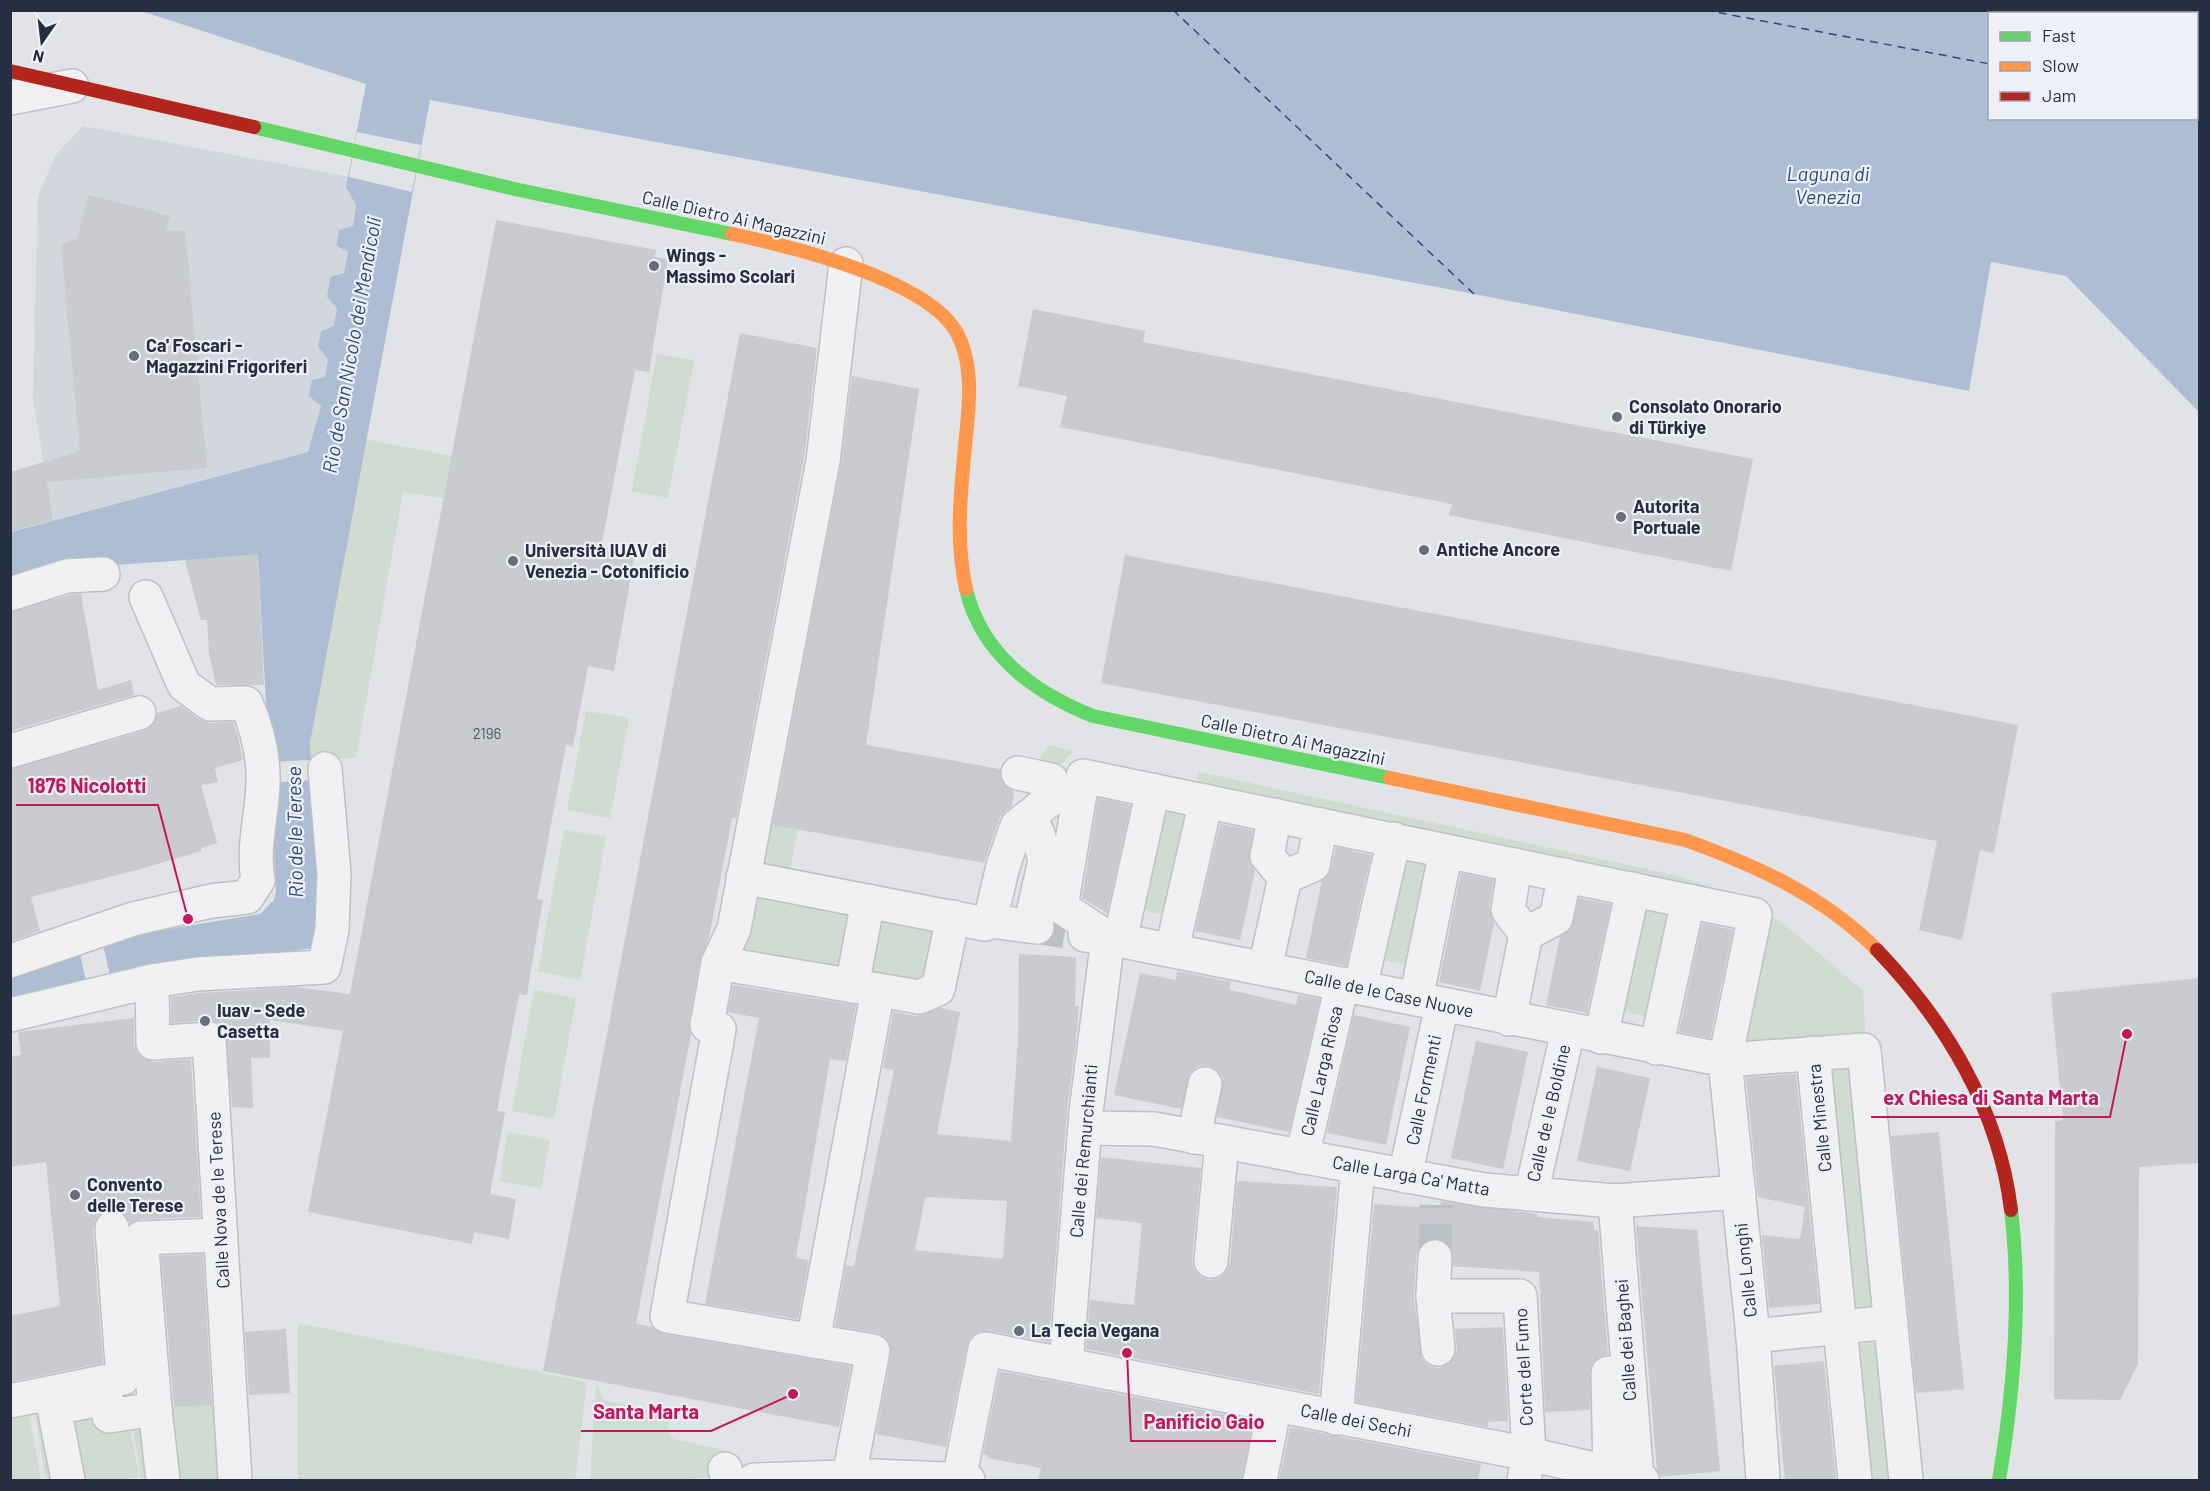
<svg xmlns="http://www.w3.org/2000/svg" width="2210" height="1491" font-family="Barlow,sans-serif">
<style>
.built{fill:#d2d6dd}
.green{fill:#d0dbd1}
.water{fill:#acbdd4;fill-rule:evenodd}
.pier{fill:#e1e3e6}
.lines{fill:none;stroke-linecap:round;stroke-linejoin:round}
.ferry{stroke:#2c4a7a;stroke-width:1.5;stroke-dasharray:8 6;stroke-linecap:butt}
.building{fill:#c9cbcf;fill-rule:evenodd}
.street-tunnel{stroke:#bcbfc5;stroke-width:33;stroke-dasharray:33 16;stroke-linecap:butt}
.street-casing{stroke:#bfc1c4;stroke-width:36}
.street{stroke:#f1f1f3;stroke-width:33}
.fast{stroke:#63d668;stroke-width:14}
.slow{stroke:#ff974d;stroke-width:14}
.jam{stroke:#b3261e;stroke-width:14}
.poi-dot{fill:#676d7b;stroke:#eef1f7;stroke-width:2}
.labels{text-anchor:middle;stroke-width:4.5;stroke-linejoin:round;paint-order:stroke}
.number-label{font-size:15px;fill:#505666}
.street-label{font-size:18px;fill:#262e42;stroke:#eef1f7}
.poi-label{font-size:18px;font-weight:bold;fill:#262e42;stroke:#eef1f7;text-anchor:start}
.water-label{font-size:20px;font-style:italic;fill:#2c4a7a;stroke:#eef1f7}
.leader{fill:none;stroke:#c2185b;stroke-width:2}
.callout-dot{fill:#c2185b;stroke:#eef1f7;stroke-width:2}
.callout-label{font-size:20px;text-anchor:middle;font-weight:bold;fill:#c2185b;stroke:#eef1f7;stroke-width:4.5;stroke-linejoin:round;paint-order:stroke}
</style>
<rect width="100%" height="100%" fill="#e1e3e6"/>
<!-- built -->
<path class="built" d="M83,126l266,51 -3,10 10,18 -3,21 -14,4 -3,14 12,8 -4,21 -14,4 -3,20 10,11 -3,18 -13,5 -3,16 10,12 -7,47 -13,46 -255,68 -20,-122 5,-202 17,-40z"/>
<!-- green -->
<g class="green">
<path d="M657,354l37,6 -26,138 -36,-7z"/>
<path d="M364,439l88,17 -8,42 -41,-6 -47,266 -46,2v-17z"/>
<path d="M821,473l24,7 -47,349 -11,56 166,32 -15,72 -203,-23z"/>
<path d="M586,711l43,7 -19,100 -43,-8z"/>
<path d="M1049,745l24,6 -21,25 -14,-15z"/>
<path d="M1199,772l480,104 63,23 19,10 35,25 67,57 3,53h-135l28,-129 -565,-120z"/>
<path d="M1156,795l43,9 -24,113 -43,-9z"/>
<path d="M564,830l42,7 -26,143 -42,-9z"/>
<path d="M1394,845l47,9 -24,113 -48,-10z"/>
<path d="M1634,895l48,10 -25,114 -48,-11z"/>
<path d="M534,990l42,8 -22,121 -42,-8z"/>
<path d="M1858,1062l24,249 -39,3 -24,-248z"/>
<path d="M508,1132l42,8 -9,49 -42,-8z"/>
<path d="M298,1323l289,59 -12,98h-277z"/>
<path d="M1885,1342l13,138h-40l-13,-134z"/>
<path d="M596,1381l8,19 63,14 3,5 -3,12 6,8 56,12 3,2 3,21 -52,6h-93z"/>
<path d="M218,1404l8,76h-58l-7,-72z"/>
<path d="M100,1407l29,15 10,55 -18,3h-49l-12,-66z"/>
<path d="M48,1410l14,70h-16l-11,-68z"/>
<path d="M29,1416l12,64h-30v-60z"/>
<path d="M149,1418l10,62h-24l6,-1 -9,-58z"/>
</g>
<!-- water -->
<path class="water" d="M141,11h2058v401l-133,-136 -75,-14 -22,129 -495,-97 -1044,-194 -120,643 10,188 -8,17 -36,5 1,7 -266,46v-37l121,-34 128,-21 14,-14 2,-9 -18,-336 -173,12 -74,21v-56l297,-80 13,-46 -12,-10 3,-16 13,-3 3,-18 -10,-12 3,-16 13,-5 3,-18 -10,-11 3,-20 14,-4 4,-21 -12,-7 3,-15 14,-4 3,-21 -10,-18 20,-103zM1990,14h206v104h-206z"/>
<!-- pier -->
<g class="pier">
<path d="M357,132l64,13 -9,47 -63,-15z"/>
<path d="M313,760l2,20 -48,3 -1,-21z"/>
<path d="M102,940l10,44 -24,6 -10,-45z"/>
</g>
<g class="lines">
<!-- ferry -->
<g class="ferry">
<path d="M1173,10l301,284"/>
<path d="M1705,10l285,54"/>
<path d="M2196,102l4,1"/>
</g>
</g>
<!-- building -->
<g class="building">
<path d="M88,195l82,21 -4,15h19l22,237 -160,14 6,38 -43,12v-60l70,-21 -19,-206 16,-6z"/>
<path d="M496,220l160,30 -1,7 13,2 -19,113 -14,-2 -34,177 34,7 -21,117 -26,-5 -15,81 -7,-2 -29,154 6,1 -14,81 -2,14 -8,-1 -22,117 8,1 -15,82 26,5 -7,40 -35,-7 -2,12 -164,-32 35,-181 -73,-11v38h-19l2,50 -21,-1 -7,-78 -7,-6 -10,-3 -37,3v-26l29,-4 96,-6 54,7z"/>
<path d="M1033,309l112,22 -2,11 610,117 -22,112 -282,-56 3,-11 -392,-77 7,-31 -49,-10z"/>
<path d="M740,333l77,15 -13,110 -68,360h-4l-23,120 -9,22 -11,62 2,12 -55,290 17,3 11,7 187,32 -12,61 -296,-56z"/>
<path d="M852,376l67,13 -53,356 134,24v9l5,8 9,5 -2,15 -12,11 -16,46 -211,-38 68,-361z"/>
<path d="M258,554l6,131h-48l-7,-32 -2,-33h-6l-16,-60z"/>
<path d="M1125,555l893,170 -24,128 -14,-3 -18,90 -43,-10 18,-89 -836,-158z"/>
<path d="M81,594l17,96 33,-10 3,15 -124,36v-119l60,-17z"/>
<path d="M181,706l18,13 11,4 23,-1 5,15 5,23 -28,8 3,14 -17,3 16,58 -16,5v3l-64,19 -106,27 9,34 -30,10v-172l134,-38 9,-6 4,-12z"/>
<path d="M1098,798l33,7 -24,108 -25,-15z"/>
<path d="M1220,824l33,6 -4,30 6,11 -15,69 -45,-9z"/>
<path d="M1336,847l35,8 -25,111 -40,-8 16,-77 9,-12z"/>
<path d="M1461,873l33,7 -5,28 5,15 -14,68 -41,-9z"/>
<path d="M1579,898l32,6 -24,109 -41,-8 14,-68 11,-8z"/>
<path d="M1702,923l31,7 -23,108 -31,-6z"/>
<path d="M1019,954l57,3 -1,49h4l-3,34 -9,70 -18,232 -60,-11h-10l-8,5 -4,9 -21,102 -70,-13 15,-79 -1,-11 -5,-7 -8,-4 -42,-7 11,-61 8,2 40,-197 -11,-2 10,-56 23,4 24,-8 20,4 -23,122 74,7 7,-103zM925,1197l82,4 -4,58 -88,-9z"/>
<path d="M1177,971l54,11 -1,8 66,15 2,-10 22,4 -31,133 -72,-15 6,-38 -5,-9 -10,-4h-9l-8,6 -10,37 -67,-14 26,-122 36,7z"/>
<path d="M2199,978v185l-60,4 -1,197 -18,36 -66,-1 1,-278 8,-1 -12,-127z"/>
<path d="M733,985l123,20 -10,56 -16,-2 -34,199 13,2 -11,59 -93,-15 54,-286 -31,-6z"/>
<path d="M1354,1015l56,12 -24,118 -59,-12z"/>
<path d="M134,1018v26l3,8 7,7 10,3 37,-3 10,158 -61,2 -10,4 -10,-12 -10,-2 -9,4 -6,7 -2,9 10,134 -93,19v-66l50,-10 -14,-144 -36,5v-110l11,-2 -3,-23z"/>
<path d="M1476,1041l52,11 -25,117 -52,-11z"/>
<path d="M1597,1067l53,11 -20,93 -53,-10z"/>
<path d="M1796,1074l23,230 -50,4 -7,-73 38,4 5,-32 -47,-10 -12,-120z"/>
<path d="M1939,1132l25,257 -48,4 -25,-257z"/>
<path d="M1101,1157l100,11 -9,92 2,9 7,8 8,3 10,-2 8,-7 3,-8 7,-82 100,6 -18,207 -233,-45 4,-49 44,5 8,-82 -46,-5z"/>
<path d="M1441,1201l96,13v3l56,5 1,8h4l10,124 -9,3 -8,8 -1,45 -45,2 -6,-140 -86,-6 -2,-18 -6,-7 -10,-3 -9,3 -6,5 -4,10 -2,42 8,61 8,7 9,2 10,-4 6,-8 2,-8 -2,-19 48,-2 5,94 -20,1v5l-132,-25 18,-198 54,4v-3l12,1z"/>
<path d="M1636,1226l61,4 23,241 -60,6 -3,-7z"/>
<path d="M203,1254l9,151 -38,2 -13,-151z"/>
<path d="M286,1329l4,64 -41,2 -4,-63z"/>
<path d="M1824,1361l12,119h-51l-11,-114z"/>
<path d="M1000,1371l253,49 -11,60h-204l3,-12 -54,-10v-3l-4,-1z"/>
<path d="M1290,1427l191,37 -3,16h-199z"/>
</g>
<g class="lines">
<!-- street-tunnel -->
<g class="street-tunnel">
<path d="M1037,927l28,5"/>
<path d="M1435,1257l1,-52"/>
</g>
<defs>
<g id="street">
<path d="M10,98l62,-12"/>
<path d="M846,264l-23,197 -89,468 -16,34 -11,62 12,4 -52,287 206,35 -24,125"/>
<path d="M10,594l57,-18 36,-2"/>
<path d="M10,751l129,-38"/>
<path d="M1018,773l33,7 6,14 -40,32 -14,40 -13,55 47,6"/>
<path d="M1275,815l-8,41 18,21"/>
<path d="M1029,817l9,17 7,27 -15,65"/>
<path d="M743,877l242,47 5,-3"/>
<path d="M1285,877l28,-12 8,-40"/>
<path d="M1526,934l30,-16 9,-43"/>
<path d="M1120,940l33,-150"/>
<path d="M1172,949l34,-148"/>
<path d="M10,961l123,-42 78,-18 36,-4 11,-17c-6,-31 4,-64 5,-96 1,-27 -6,-56 -17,-81l-36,1 -26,-19 -38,-88"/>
<path d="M718,963l160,27 -65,351"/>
<path d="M1265,969l20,-92"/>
<path d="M152,981l1,62 56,-4 26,441"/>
<path d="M852,986l16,-85"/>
<path d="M1360,988l34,-149"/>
<path d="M878,990l41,7 19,-8 15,-72"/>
<path d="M1416,999l30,-148"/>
<path d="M10,1015l142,-34 46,-7 126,-7 8,-37 2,-56 -9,-105"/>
<path d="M1509,1019l17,-85 -18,-24 7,-45"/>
<path d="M1601,1037l32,-148"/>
<path d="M1656,1048l32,-147"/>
<path d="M1813,1053l42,427"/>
<path d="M1085,1128l69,1 330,61 131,11 124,-9"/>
<path d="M1194,1137l11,-53"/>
<path d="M1302,1157l40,-172"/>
<path d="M1405,1176l37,-171"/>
<path d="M1531,1194l37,-163"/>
<path d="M1615,1201l22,278"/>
<path d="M1435,1257l-2,39 5,53"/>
<path d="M1211,1261l11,-119"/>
<path d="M1433,1296h87l9,158 -5,26"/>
<path d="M1753,1336l138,-14"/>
<path d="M1066,1365l20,-253 22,-174 -23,-3"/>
<path d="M1608,1373l2,100"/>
<path d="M10,1401l113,-23 -11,-150"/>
<path d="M1336,1418l22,-251"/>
<path d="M725,1469l3,11"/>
<path d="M959,1479l26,-130 544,105 113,26"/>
<path d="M68,1480l-14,-72 52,-10 3,18 46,-7"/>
<path d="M163,1480l-8,-71 -14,-171 80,-3"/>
<path d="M754,1480l120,-4 94,4"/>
<path d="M1260,1480l15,-75"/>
<path d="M1763,1480l-10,-144 -28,-276 30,-145 -672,-139 -22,131 47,31 617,122 139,-10 42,430"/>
</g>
</defs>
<!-- street casing -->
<use href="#street" class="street-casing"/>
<!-- street -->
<use href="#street" class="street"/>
<!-- fast -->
<g class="fast">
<path d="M254,127l265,63 213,44"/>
<path d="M966,589c15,65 69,104 127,127l297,62"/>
<path d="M1999,1480c15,-89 23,-180 12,-270"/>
</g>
<!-- slow -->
<g class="slow">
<path d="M732,234c57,12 195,45 225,99 15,28 13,63 10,93 -5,54 -13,110 -1,163"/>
<path d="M1390,778l295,62c70,25 139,56 192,110"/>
</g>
<!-- jam -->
<g class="jam">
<path d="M10,71l244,56"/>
<path d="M1877,950c69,72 122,160 134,260"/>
</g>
</g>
<!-- markers -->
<g class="poi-dot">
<circle cx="654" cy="266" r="6"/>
<circle cx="134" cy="356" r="6"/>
<circle cx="1617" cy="417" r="6"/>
<circle cx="1621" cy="517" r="6"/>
<circle cx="1424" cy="550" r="6"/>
<circle cx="513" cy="561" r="6"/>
<circle cx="205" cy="1021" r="6"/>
<circle cx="75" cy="1195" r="6"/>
<circle cx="1019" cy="1331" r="6"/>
</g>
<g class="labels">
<!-- number labels -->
<g class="number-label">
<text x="487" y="739">2196</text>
</g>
<!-- street labels -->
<g class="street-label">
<text transform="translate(734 218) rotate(13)" y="6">Calle Dietro Ai Magazzini</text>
<text transform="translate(1293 740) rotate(12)" y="6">Calle Dietro Ai Magazzini</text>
<text transform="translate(1389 994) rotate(12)" y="6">Calle de le Case Nuove</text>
<text transform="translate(1322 1071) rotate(-77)" y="6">Calle Larga Riosa</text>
<text transform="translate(1424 1090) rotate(-78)" y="6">Calle Formenti</text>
<text transform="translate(1549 1113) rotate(-77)" y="6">Calle de le Boldine</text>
<text transform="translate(1820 1118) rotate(-96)" y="6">Calle Minestra</text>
<text transform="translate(1084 1151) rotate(-85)" y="6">Calle dei Remurchianti</text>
<text transform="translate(1411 1176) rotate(10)" y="6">Calle Larga Ca' Matta</text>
<text transform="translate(219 1200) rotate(-93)" y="6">Calle Nova de le Terese</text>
<text transform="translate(1746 1270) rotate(-96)" y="6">Calle Longhi</text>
<text transform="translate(1626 1340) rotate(-94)" y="6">Calle dei Baghei</text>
<text transform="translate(1524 1367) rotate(-93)" y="6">Corte del Fumo</text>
<text transform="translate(1356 1421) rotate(11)" y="6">Calle dei Sechi</text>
</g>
<!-- poi labels -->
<g class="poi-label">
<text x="666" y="262">Wings -<tspan x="666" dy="21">Massimo Scolari</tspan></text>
<text x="146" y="352">Ca' Foscari -<tspan x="146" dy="21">Magazzini Frigoriferi</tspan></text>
<text x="1629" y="413">Consolato Onorario<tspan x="1629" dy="21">di Türkiye</tspan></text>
<text x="1633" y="513">Autorita<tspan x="1633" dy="21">Portuale</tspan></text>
<text x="1436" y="556">Antiche Ancore</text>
<text x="525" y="557">Università IUAV di<tspan x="525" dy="21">Venezia - Cotonificio</tspan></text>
<text x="217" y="1017">Iuav - Sede<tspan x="217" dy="21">Casetta</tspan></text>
<text x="87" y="1191">Convento<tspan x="87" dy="21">delle Terese</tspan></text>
<text x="1031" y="1337">La Tecia Vegana</text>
</g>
<!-- water labels -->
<g class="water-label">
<text x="1828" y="181">Laguna di<tspan x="1828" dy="23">Venezia</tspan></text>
<text transform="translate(352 345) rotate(-80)" y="7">Rio de San Nicolo dei Mendicoli</text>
<text transform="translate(295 832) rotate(-91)" y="7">Rio de le Terese</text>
</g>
</g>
<!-- callouts -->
<path class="leader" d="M188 919L158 805H16M2127 1034L2110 1117H1871M793 1394L711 1431H581M1127 1353L1131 1441H1276"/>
<g class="callout-dot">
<circle cx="188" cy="919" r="6"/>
<circle cx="2127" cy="1034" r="6"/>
<circle cx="793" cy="1394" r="6"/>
<circle cx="1127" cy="1353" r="6"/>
</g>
<g class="callout-label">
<text x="87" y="793">1876 Nicolotti</text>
<text x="1991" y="1105">ex Chiesa di Santa Marta</text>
<text x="646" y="1419">Santa Marta</text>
<text x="1204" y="1429">Panificio Gaio</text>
</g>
<!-- border -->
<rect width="2210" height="1491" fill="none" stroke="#262e42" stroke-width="24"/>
<!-- legend -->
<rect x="1988" y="12" width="210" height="108" fill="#eef1f7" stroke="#9ea3af" stroke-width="1.5"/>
<rect x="2000" y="32" width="30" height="9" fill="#63d668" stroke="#9ea3af" stroke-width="1.5"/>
<text x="2042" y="42" font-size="18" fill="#262e42">Fast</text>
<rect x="2000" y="62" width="30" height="9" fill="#ff974d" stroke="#9ea3af" stroke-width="1.5"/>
<text x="2042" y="72" font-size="18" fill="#262e42">Slow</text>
<rect x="2000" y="92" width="30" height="9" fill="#b3261e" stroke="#9ea3af" stroke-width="1.5"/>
<text x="2042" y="102" font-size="18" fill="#262e42">Jam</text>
<!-- north arrow -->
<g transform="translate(42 42) rotate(194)" stroke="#eef1f7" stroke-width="4.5" paint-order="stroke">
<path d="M0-4.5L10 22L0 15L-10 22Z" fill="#262e42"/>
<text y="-9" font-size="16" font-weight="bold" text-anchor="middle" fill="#262e42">N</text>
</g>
</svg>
